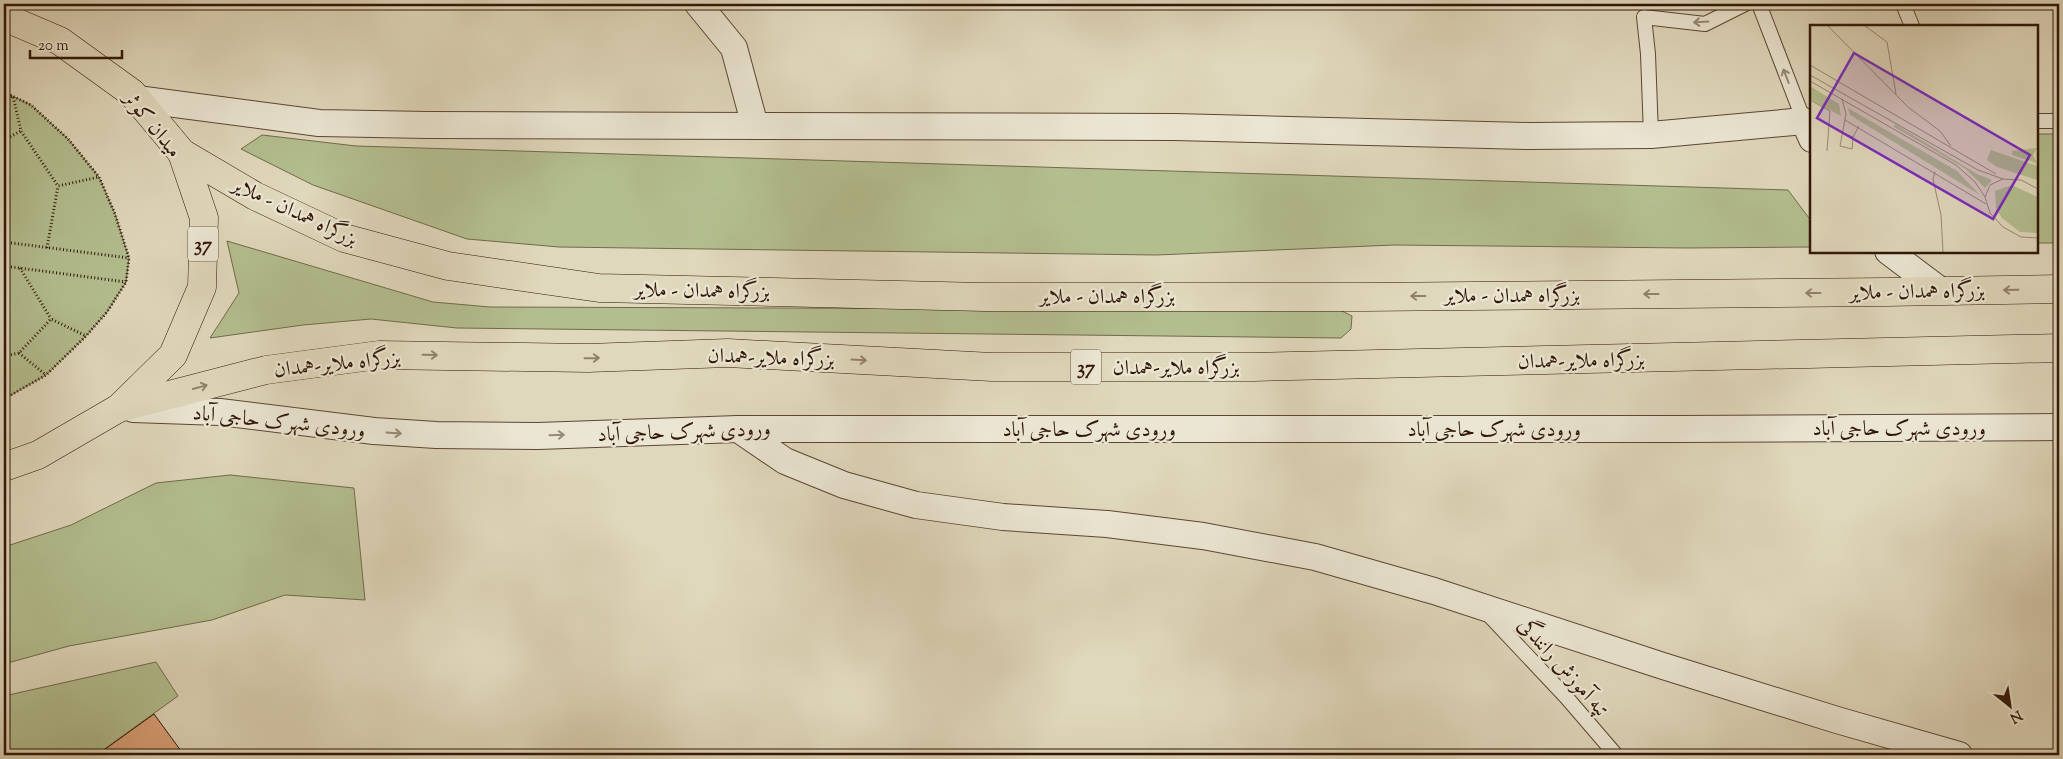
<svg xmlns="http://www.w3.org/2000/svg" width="2063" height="759" font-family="'Sorts Mill Goudy',Amiri,serif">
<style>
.green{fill:#b3be8f;stroke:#726a4b}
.building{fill:#dba178;stroke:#301607;filter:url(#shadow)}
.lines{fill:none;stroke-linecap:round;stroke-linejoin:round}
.service-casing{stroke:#5c4634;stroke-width:16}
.minor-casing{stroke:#5c4634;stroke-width:28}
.trunk-casing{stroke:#301607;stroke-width:29}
.path{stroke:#301607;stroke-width:3;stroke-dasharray:1 2.5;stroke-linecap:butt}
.service{stroke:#ebe6d3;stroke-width:14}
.minor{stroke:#ebe6d3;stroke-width:26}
.trunk{stroke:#e0d8bc;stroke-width:28}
.oneway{stroke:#978877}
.oneway2{stroke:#91816b}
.labels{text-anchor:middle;stroke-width:4.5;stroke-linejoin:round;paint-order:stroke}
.shield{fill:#ebe6d3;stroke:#685444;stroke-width:1}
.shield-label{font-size:20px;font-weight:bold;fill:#301607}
.street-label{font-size:21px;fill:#301607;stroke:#ebe6d3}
.inset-road{fill:none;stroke:#9a8a74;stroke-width:1}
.view{fill:#7b2cbf;fill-opacity:0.15;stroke:#7b2cbf;stroke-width:2.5}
.inset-edge{fill:none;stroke:#301607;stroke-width:2.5}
</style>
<defs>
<filter id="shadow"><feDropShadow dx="-4.5" dy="4.5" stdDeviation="0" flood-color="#0004"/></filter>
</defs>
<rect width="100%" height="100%" fill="#e0d8bc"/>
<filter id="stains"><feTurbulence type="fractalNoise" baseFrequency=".004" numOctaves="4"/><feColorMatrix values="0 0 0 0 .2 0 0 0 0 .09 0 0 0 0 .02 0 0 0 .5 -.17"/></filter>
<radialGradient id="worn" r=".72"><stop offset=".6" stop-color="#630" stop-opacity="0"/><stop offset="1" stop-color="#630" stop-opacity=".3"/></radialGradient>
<!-- green -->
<g class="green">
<path d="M4,92l27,13 37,34 31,38 16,37 14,44 -3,24 -19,30 -21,24 -40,39 -42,24z"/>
<rect x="2037" y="134" width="22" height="109"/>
<path d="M262,135l94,11 1432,44 24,32v25l-124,1 -294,-3 -238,10 -597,-8 -92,-8 -154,-54 -72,-36z"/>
<path d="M227,241l206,61 57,5 850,3 12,6 -1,13 -10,9 -884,-10 -86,-9 -68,6 -93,13 29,-45z"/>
<path d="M230,475l124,13 11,112 -80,-5 -73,25 -143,26 -65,18v-117l67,-22 85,-42z"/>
<path d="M156,662l22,34 -82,59h-92v-59z"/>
</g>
<!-- building -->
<path class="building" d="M154,714l30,41h-87z"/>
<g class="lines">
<defs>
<g id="service">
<path d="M1759,4l45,117"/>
<path d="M1903,4l9,22"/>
<path d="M2037,121h22"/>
<path d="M1651,135l-3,-81 -4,-37 61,7 40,-20"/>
<path d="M1487,613l80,85 49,57"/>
</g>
<g id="minor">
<path d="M698,4l36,44 21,78"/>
<path d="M137,99l182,24 109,2 747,2 354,9 122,-1 153,-14 8,18"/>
<path d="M1888,251l53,40"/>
<path d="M133,409l87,3 154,19 62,4 102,1 200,-7h941l380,-2"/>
<path d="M738,429l47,32 59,24 72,20 87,12 104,7 96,12 112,21 119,34 229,75 174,54 122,35"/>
</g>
<g id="trunk">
<path d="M4,17l56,24 72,52 50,60 22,65 -2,69 -29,68 -54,53 -81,47 -34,12"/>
<path d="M182,153l73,43 89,42 104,28 151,22 385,9h379l523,-5 173,-3"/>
<path d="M119,408l147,-38 113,-15 209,3 140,-5 264,14h261l806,-19"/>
</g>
</defs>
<!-- service casing -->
<use href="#service" class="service-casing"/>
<!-- minor casing -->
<use href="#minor" class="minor-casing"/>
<!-- trunk casing -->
<use href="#trunk" class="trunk-casing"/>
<!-- path -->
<g class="path">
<path d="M4,92l27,13 37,34 31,38 16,37 14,44 -3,24 -19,30 -21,24 -40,39 -42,24"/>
<path d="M4,98l9,-2 8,35 37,55 41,-9"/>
<path d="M4,140l17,-9"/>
<path d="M4,242l125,16"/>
<path d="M47,248l11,-62"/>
<path d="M4,266l122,16"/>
<path d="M20,268l31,51"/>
<path d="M19,353l27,22"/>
<path d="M4,356l15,-3 32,-34 35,17"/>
</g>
<!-- service -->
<use href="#service" class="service"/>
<!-- minor -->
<use href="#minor" class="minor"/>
<!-- trunk -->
<use href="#trunk" class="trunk"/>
</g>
<!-- one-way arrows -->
<defs><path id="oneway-shaft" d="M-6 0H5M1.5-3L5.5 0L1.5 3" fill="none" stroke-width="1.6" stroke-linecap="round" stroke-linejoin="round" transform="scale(1.25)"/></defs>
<g class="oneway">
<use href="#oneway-shaft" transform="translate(1701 22) rotate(177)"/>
<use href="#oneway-shaft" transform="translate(1786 76) rotate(-111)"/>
<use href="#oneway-shaft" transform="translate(394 433) rotate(4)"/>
<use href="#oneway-shaft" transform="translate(557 435) rotate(-2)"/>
</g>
<g class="oneway2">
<use href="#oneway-shaft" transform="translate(2011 290) rotate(179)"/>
<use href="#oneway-shaft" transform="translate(1813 293) rotate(180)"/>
<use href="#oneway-shaft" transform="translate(1651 294) rotate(180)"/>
<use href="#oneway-shaft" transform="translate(1418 296) rotate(180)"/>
<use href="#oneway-shaft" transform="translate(430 355) rotate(1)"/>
<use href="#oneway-shaft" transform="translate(592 358) rotate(-1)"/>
<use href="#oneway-shaft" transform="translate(859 360) rotate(3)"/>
<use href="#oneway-shaft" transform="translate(200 387) rotate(-15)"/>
</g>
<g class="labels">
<!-- shield labels -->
<g class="shield">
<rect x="188" y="226.5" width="30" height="35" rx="4"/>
<rect x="1071" y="349.5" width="30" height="35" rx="4"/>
</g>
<g class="shield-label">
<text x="203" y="251">37</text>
<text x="1086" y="374">37</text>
</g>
<!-- street labels -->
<g class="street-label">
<text transform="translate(153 124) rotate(51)" y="7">میدان کوثر</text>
<text transform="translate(295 211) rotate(25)" y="7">بزرگراه همدان - ملایر</text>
<text transform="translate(702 290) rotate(1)" y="7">بزرگراه همدان - ملایر</text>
<text transform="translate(1917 291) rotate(-1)" y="7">بزرگراه همدان - ملایر</text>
<text x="1512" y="302">بزرگراه همدان - ملایر</text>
<text x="1107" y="303">بزرگراه همدان - ملایر</text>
<text transform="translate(771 357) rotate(2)" y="7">بزرگراه ملایر-همدان</text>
<text transform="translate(1581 360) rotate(-1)" y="7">بزرگراه ملایر-همدان</text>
<text transform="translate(337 363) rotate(-6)" y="7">بزرگراه ملایر-همدان</text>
<text x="1176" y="374">بزرگراه ملایر-همدان</text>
<text transform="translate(279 421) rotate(6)" y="7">ورودی شهرک حاجی آباد</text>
<text x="1899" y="435">ورودی شهرک حاجی آباد</text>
<text x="1089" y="436">ورودی شهرک حاجی آباد</text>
<text x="1494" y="436">ورودی شهرک حاجی آباد</text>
<text transform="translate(684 431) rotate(-2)" y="7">ورودی شهرک حاجی آباد</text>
<text transform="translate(1564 667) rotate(48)" y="7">تپه آموزش رانندگی</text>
</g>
</g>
<!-- overview -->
<g transform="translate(1810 25)">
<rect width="228" height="228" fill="#e0d8bc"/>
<path d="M0,61l29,18 2,12 -31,-17zM38,83l109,63 23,24 -130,-80zM85,99l82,50 15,6 -7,8 -19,-19 -72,-42zM227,123l-4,7 4,8 -25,-8v-4zM181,125l46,16v14l-40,-13 -10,-7zM202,160l25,12v36l-17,-1 -18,-14 -6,-9 -1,-18z" fill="#b3be8f"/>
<path class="inset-road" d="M17,0l81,82 32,24 11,15M54,0l23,17 9,52M0,40l186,109M0,50l168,95 25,9M0,56l146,84 19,17 10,15M32,74l4,15 -6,32 12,3 1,-12M0,75l20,11 -3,40M35,95l141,84M33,108l10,4 6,-11M125,147l-2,7 8,36 2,37M228,164l-17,-9 -18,-1 -13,6 -5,12 5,16 13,14 18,10 17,1"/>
<path class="view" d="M44,28l176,102 -37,64 -176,-101z"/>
<rect width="228" height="228" class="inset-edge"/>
</g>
<!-- margin -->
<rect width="2063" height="759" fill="none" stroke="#e0d8bc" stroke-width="20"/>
<rect x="5" y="5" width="2053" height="749" fill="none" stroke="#301607" stroke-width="2.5"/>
<rect x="10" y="10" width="2043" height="739" fill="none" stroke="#301607"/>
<!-- north arrow -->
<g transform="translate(2010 706) rotate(150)" stroke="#ebe6d3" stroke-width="4" paint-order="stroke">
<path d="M0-4L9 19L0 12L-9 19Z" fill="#301607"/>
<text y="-8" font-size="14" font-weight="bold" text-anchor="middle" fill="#301607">N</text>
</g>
<!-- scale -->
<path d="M30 50v8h92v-8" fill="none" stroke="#301607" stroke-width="2.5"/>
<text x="38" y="50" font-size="15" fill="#301607" stroke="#ebe6d3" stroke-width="4" paint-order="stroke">20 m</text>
<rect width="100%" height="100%" filter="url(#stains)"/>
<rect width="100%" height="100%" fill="url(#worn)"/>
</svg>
